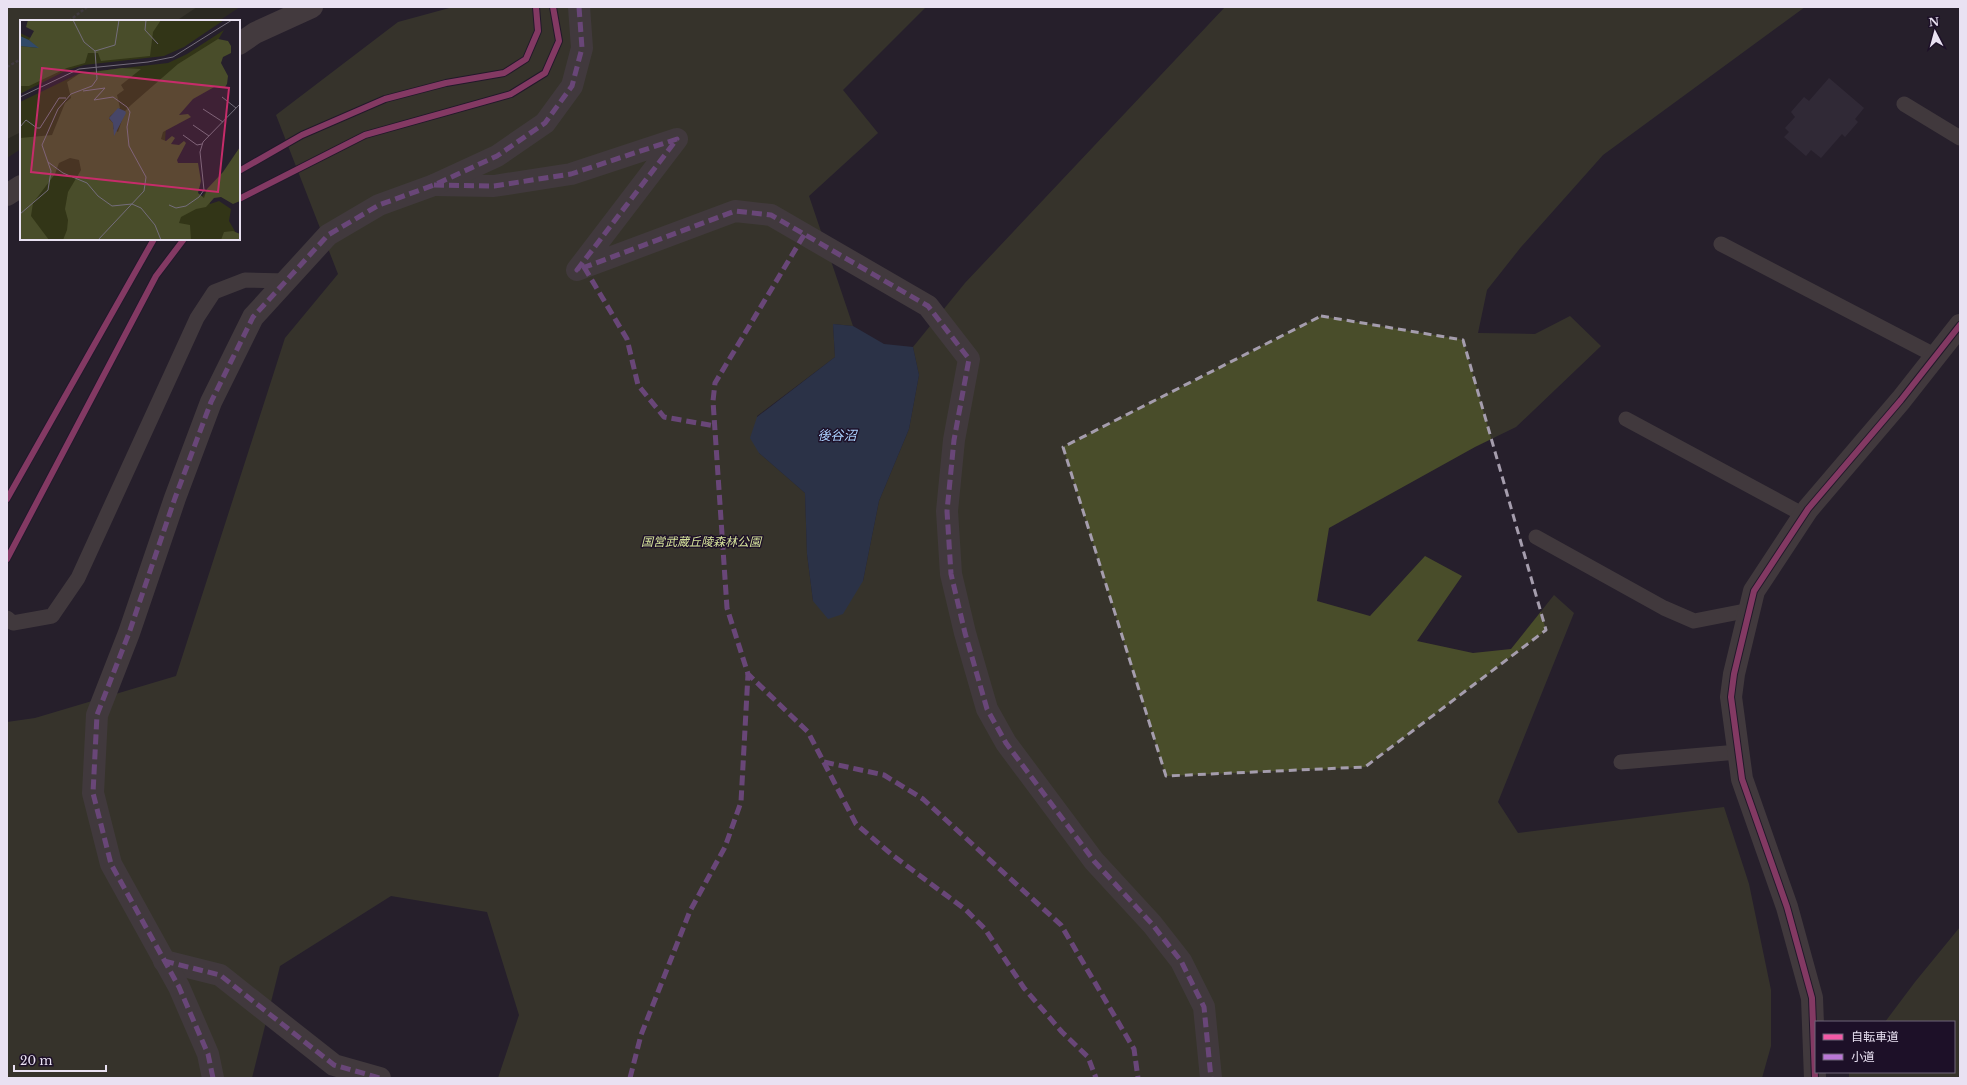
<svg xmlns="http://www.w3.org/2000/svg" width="1967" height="1085" font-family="'Libre Baskerville','Noto Sans JP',serif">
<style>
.green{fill:#323517}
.forest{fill:#494d2a}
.water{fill:#314a68}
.building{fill:#3d3643}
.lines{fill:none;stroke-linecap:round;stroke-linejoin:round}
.path{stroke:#605957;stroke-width:2.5;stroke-dasharray:3 2;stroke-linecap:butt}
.lane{stroke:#625a52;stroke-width:15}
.street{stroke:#625a52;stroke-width:22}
.secondary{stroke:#665b55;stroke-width:22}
.quiet{stroke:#ba77d6;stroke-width:5;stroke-dasharray:10 5;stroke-linecap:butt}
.cycleway-casing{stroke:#1d1028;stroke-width:8}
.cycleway{stroke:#f35aa7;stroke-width:6}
.marked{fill:none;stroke:#a59dad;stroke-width:3;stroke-dasharray:8 5;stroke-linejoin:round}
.labels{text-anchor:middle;stroke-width:3;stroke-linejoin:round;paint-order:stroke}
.park-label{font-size:12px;font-style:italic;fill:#d6e39b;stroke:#1d1028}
.water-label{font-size:13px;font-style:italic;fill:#acd2ff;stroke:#1d1028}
.inset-road{fill:none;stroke:#746d7b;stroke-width:1}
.view{fill:#c62c6a;fill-opacity:0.15;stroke:#c62c6a;stroke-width:2}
.inset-edge{fill:none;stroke:#e9e1f2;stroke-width:2}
</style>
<rect width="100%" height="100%" fill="#261f2c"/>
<!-- green -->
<path class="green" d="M7,7h233l-21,14h-198v128l-14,9z"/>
<!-- forest -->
<g class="forest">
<path d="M7,7h190l-21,14h-155v111l-14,7z"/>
<path d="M453,7h473l-83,83 35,43 -69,63 44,130 -20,-2 2,33 -78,59 2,37 46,40 2,61 6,47 50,-20 16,-80 30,-72 10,-54 -6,-28 52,-64 260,-276h580l-202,148 -82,92 -34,43 -9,43 57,1 35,-18 31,30 -85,81 -41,20 -146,81 -12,73 53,15 55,-60 37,20 -45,65 56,12 38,-4 43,-54 20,18 -76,189 20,31 206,-26 25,77 22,106v56l-9,32h-1264l21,-63 -32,-103 -96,-16 -111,70 -28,112h-245v-356l28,-4 141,-42 109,-338 53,-64 -62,-159 122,-93z"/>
<path d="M1960,927v151h-111v-6h105v-50h-69l30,-40z"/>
</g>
<!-- water -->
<path class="water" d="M833,324l20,2 31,18 29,3 6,28 -10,54 -30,72 -16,80 -20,33 -15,5 -15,-18 -6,-47 -2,-61 -46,-40 -9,-15 7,-21 78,-60z"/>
<!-- building -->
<path class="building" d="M1829,78l35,30 -9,11 3,3 -13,15 -3,-3 -21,24 -10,-8 -5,6 -22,-19 5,-5 -4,-4 10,-11 -4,-5 13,-15 5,4z"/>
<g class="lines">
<!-- path -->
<g class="path">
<path d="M69,21l18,-14"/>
<path d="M7,67l14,-8"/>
</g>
<!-- lane -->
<g class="lane">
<path d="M1904,104l56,34"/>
<path d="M1721,244l215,112"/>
<path d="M1626,419l178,96"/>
<path d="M1536,537l128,71 30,13 56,-11"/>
<path d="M7,618l6,5 39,-7 26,-38 119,-260 17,-26 31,-12 41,1"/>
<path d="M1621,762l117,-10"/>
</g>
<!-- street -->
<g class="street">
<path d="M434,185l60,1 77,-12 106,-35 -100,131 158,-59 36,4 157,91 41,53 -15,81 -7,71 4,63 14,59 22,76 19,34 88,118 58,63 29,37 23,46 7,71"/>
<path d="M164,961l56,14 114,90 46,13"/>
<path d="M213,1078l-5,-24 -29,-67 -68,-123 -18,-71 4,-78 32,-82 46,-135 36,-96 42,-85 75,-82 51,-30 55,-20 63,-29 48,-33 27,-37 10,-38 -3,-41"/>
<path d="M1815,1078l-3,-80 -25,-91 -45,-128 -11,-82 3,-23 20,-83 54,-82 93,-109 59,-75"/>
</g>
<!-- secondary -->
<g class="secondary">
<path d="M239,44l16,-11 57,-26"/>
<path d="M7,195l14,-9"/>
</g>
<!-- quiet -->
<g class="quiet">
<path d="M434,185l60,1 77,-12 106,-35 -100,131 158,-59 36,4 157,91 41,53 -15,81 -7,71 4,63 14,59 22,76 19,34 88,118 58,63 29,37 23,46 7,71"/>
<path d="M804,235l-89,148 -2,18 14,207 21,66 60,58 48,92 35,30 75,56 19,19 39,59 38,44 26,25 8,21"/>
<path d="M584,267l43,72 11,46 26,32 51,9"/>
<path d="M824,762l60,13 39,24 138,126 73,124 4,29"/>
<path d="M164,961l56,14 114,90 46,13"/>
<path d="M213,1078l-5,-24 -29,-67 -68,-123 -18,-71 4,-78 32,-82 46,-135 36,-96 42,-85 75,-82 51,-30 55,-20 63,-29 48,-33 27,-37 10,-38 -3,-41"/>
<path d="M630,1078l11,-43 49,-124 35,-64 16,-45 7,-128"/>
</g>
<defs>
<g id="cycleway">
<path d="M239,171l63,-36 83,-36 61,-16 58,-10 22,-14 12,-28 -2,-24"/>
<path d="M239,199l126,-64 146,-41 34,-21 14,-32 -6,-34"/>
<path d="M7,499l147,-260"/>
<path d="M7,559l149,-283 28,-37"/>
<path d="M1815,1078l-3,-80 -25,-91 -45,-128 -11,-82 3,-23 20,-83 54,-82 93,-109 59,-75"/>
</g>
</defs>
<!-- cycleway casing -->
<use href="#cycleway" class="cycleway-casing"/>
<!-- cycleway -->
<use href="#cycleway" class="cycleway"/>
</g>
<!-- marked area -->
<path d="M0 0H1967V1085H0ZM1321,316l142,24 83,290 -181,137 -199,9 -103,-329z" fill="#261f2c" fill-opacity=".55" fill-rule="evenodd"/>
<path class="marked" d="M1321,316l142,24 83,290 -181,137 -199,9 -103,-329z"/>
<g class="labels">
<!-- park labels -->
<g class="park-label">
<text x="701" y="546">国営武蔵丘陵森林公園</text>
</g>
<!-- water labels -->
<g class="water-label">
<text x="837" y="440">後谷沼</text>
</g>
</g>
<!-- overview -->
<g transform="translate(20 20)">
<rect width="220" height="220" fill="#261f2c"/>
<path d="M22,0h182l-40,27 -20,9 -80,9 -19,6 -45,23v-61l21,10zM204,10l-58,96 -2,32 37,40 6,-8 3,14 9,-3 12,8 -2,12 11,19h-220v-138l60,-29 88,-10 19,-9z" fill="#323517"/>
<path d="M8,0h133l-8,12 -3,24 -49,5 -3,-8h-10l-3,10 -18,5 -38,18h-9v-40l18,2 -9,-8 5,-9 -8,-4zM198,19l10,2 3,5v7l-8,4 -2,6 7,13 -1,8 -2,3 -9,-1 -23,13 -14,16 9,-1 3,3 -28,15 -2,7 5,2 6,-5 3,2 -4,6 8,1 5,-4 2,2 -9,17 1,3h20l3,18 -3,12 6,5 3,-9 16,-17 17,-25v54l-7,3 -12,-7 -7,1 -8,9 -10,2 -15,8 -2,6 11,2 1,15h-128l4,-10 1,-10 -3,-11 3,-17 13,-22 -2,-10 -9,-2 -11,5 -4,11 -22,29 -2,13 18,24h-29v-102l32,-3 13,-32 6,-5 -4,-16 12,-8 43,-6 19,1 -20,16 3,5 -7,5 3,13 -10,8 -1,3 4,4v6l5,3 7,-21 6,-6 47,-41zM213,211l7,3v6h-19l3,-8z" fill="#494d2a"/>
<path d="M0,16l9,4 10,8 -19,-2zM98,88l7,3 1,2 -12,23 -1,-13 -4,-5z" fill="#314a68"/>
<path class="inset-road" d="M126,0l-1,10 13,14M75,31l20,-6 4,-25M63,71l22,-3 -11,12 19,-3 14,10 3,5 -3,15 2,19 17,31 -2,14 -46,49M0,77l59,-28 69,-7 25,-5 59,-37M202,77l14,11M183,89l20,13M173,105l16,11M0,107l6,-7 11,8h3l19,-30h7M163,115l14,10 5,-1M28,142l15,11 24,10 11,13 14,10 20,-2 9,4 14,17 6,15M149,185l7,3 10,-2 13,-9 5,-7 -4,-38 3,-10 37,-38M0,194l28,-24 3,-19 -9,-26 16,-36 13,-15 21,-8 5,-7 -2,-28 -11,-9 -11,-22"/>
<path class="view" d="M22,48l187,20 -11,104 -187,-20z"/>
<rect width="220" height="220" class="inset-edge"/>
</g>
<!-- border -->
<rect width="1967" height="1085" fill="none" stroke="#e9e1f2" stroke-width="16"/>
<!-- legend -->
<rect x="1815" y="1021" width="140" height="52" fill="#1d1028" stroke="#6f6479"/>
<rect x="1823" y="1034" width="20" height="6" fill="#f35aa7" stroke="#6f6479"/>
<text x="1851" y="1041" font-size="12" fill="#e9e1f2">自転車道</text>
<rect x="1823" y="1054" width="20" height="6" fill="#ba77d6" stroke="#6f6479"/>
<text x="1851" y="1061" font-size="12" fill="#e9e1f2">小道</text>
<!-- north arrow -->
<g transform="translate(1935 32) rotate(354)" stroke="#1d1028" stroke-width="3" paint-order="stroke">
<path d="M0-3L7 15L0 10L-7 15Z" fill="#e9e1f2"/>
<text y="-6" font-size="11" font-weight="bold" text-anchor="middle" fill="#e9e1f2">N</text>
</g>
<!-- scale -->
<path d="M14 1065v6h92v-6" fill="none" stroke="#e9e1f2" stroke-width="2"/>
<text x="20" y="1065" font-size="12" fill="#e9e1f2" stroke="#1d1028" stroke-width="3" paint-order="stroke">20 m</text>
</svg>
